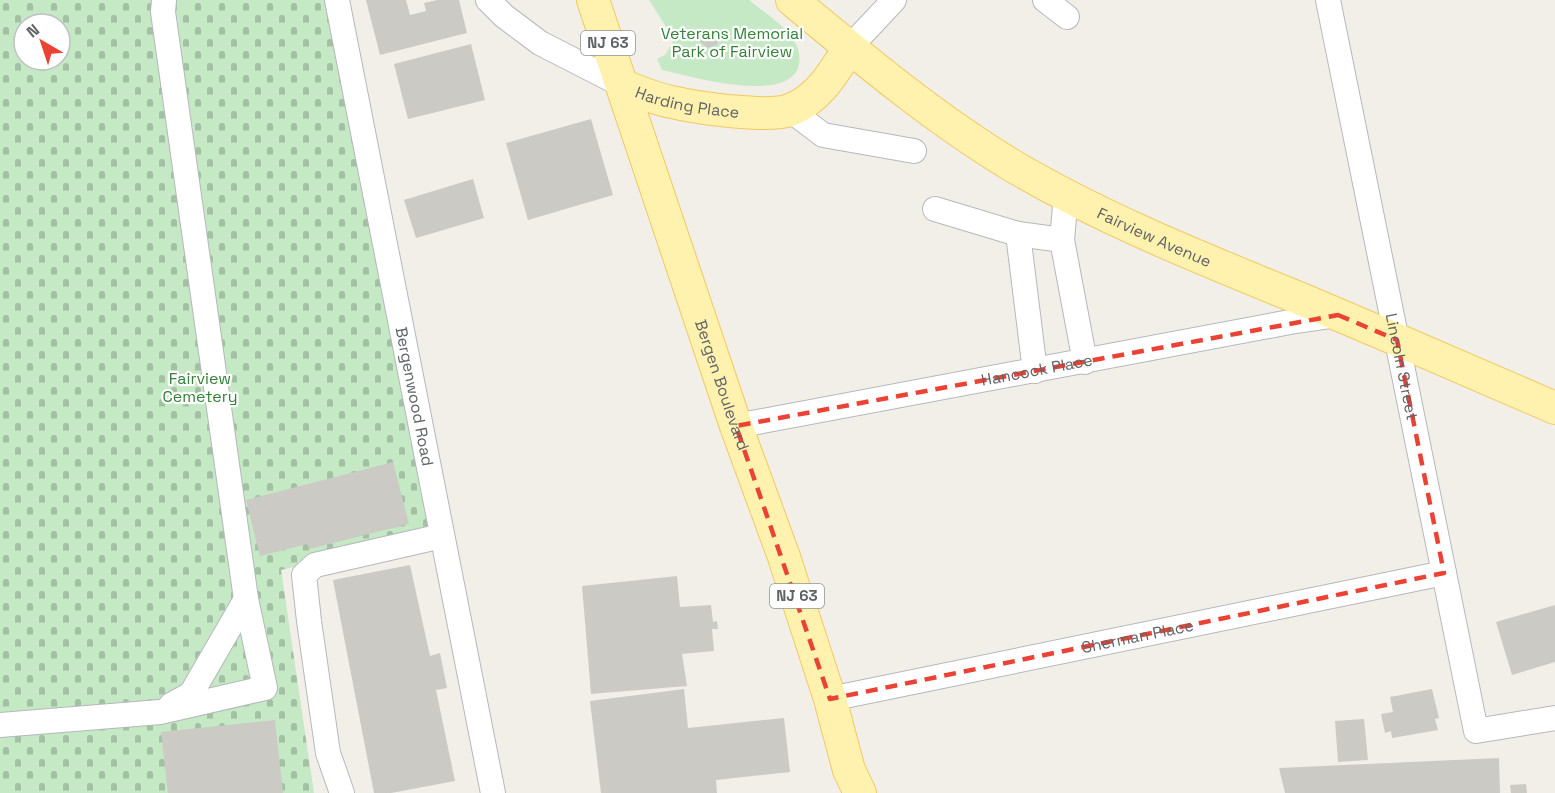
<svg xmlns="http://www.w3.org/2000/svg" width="1555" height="793" font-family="'Space Grotesk',sans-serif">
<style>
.cemetery{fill:url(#cemetery-stones);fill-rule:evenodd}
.park{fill:#c5e8c5}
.building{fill:#cccac5}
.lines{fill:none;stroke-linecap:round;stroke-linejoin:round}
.minor-casing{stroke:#b5b8bc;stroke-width:26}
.major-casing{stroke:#f2c960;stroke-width:34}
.minor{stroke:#fff;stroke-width:24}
.major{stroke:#fff2af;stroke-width:32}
.marked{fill:none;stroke:#ea4335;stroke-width:4.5;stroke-dasharray:12 8;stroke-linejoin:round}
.labels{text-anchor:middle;stroke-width:4.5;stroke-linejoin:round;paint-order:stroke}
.shield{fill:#fff;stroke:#8f9295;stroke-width:1.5}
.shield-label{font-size:15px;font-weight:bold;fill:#5f6368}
.park-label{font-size:16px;fill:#348238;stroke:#fff}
.street-label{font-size:16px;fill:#5f6368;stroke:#fff}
</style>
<defs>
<pattern id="cemetery-stones" width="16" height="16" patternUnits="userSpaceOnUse" patternTransform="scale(1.5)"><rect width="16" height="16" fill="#c5e8c5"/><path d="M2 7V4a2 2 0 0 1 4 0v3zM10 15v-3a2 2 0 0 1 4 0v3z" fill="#a3c0a4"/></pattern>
</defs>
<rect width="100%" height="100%" fill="#f1efe8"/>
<!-- cemetery -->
<path class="cemetery" d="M0,0h333l98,535 -150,35 33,223h-314zM24,24h36v36h-36z"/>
<!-- park -->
<path class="park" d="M649,0h100c15,12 35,25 45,41 5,7 7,18 4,27 -14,36 -108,8 -136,2l-5,-11 8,-4 8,-13 -3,-9z"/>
<!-- building -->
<g class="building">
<path d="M366,0h40l4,15 16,-4 -2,-8 13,-3h22l8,33 -87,22z"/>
<path d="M713,30l6,6 -2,9 -10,3 -7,-7 3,-9z"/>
<path d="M471,44l14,56 -77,19 -14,-55z"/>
<path d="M591,119l22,76 -85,25 -22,-77z"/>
<path d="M473,179l11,39 -68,20 -12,-38z"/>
<path d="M393,462l16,62 -100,25 -2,-5 -47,12 -14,-56z"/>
<path d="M410,565l20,91 10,-3 7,35 -11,2 19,91 -64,12h-17l-41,-213z"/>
<path d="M677,576l3,31 31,-2 2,17 4,-1 1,8h-6l2,22 -32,3 5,32 -96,8 -9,-108z"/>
<path d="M1555,605v57l-43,13 -16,-53z"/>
<path d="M684,689l4,39 96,-10 6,54 -74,8 1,13h-116l-11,-92z"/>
<path d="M1432,689l7,29 -4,1 3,11 -46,8 -1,-7 -6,2 -4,-19 12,-2 -3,-15z"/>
<path d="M1364,719l4,41 -30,2 -3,-41z"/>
<path d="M275,720l8,73h-115l-7,-61z"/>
<path d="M1499,758l1,35h-215l-6,-25z"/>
<path d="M1526,784l1,9h-16l-1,-8z"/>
</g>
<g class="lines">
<defs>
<g id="minor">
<path id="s1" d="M337,0l156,793"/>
<path d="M488,0l16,16 36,27 84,43"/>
<path d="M1045,0l22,17"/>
<path id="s2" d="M1328,0l148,731 79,-13"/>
<path d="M849,48l45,-48"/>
<path d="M790,110l33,25 91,16"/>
<path d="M935,209l83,25 44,6 4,-45"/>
<path d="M1018,234l17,137"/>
<path d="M1062,240l23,122"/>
<path id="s3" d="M736,426l554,-104 48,-7"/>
<path id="s4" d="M830,699l614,-126"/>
<path d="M171,705l20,-11 55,-95"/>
<path d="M0,725l160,-13 105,-24 -19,-89 -83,-587 1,-12"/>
<path d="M342,793l-14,-40 -19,-132 -5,-46 11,-10 127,-29"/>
</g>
<g id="major">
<path id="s5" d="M593,0l143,426 48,131 46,142 19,71 11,23"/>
<path id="s6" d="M792,0c70,58 143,119 221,166 95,56 198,96 300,138 81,34 161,69 242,104"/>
<path id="s7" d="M624,86c15,6 31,13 48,16 24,6 97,16 118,8 29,-11 44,-38 59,-62"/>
</g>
</defs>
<!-- minor casing -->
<use href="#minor" class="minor-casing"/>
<!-- major casing -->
<use href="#major" class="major-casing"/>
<!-- minor -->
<use href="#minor" class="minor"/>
<!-- major -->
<use href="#major" class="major"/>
</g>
<!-- marked area -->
<path class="marked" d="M1338,315l59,25 47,233 -614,126 -94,-273z"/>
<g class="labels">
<!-- shield labels -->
<g class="shield">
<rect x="581" y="31" width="54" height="24" rx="4.5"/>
<rect x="770" y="584" width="54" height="24" rx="4.5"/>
</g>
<g class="shield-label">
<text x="608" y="48">NJ 63</text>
<text x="797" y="601">NJ 63</text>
</g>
<!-- park labels -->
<g class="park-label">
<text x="732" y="39">Veterans Memorial<tspan x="732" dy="18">Park of Fairview</tspan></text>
<text x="200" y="384">Fairview<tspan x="200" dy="18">Cemetery</tspan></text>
</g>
<!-- street labels -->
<g class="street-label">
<text dy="6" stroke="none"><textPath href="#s7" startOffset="66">Harding Place</textPath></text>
<text dy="6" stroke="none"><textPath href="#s6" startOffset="435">Fairview Avenue</textPath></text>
<text dy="6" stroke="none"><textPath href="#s2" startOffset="374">Lincoln Street</textPath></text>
<text dy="6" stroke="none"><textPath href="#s3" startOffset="306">Hancock Place</textPath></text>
<text dy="6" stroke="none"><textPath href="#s5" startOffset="406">Bergen Boulevard</textPath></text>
<text dy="6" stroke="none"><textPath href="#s1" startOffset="404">Bergenwood Road</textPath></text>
<text dy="6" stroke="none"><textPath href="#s4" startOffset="314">Sherman Place</textPath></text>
</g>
</g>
<!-- north arrow -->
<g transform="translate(42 42) rotate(321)"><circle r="28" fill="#ffffff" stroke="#bfc1c3" stroke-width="1.5"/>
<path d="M0-4.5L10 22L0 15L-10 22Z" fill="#ea4335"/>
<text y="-9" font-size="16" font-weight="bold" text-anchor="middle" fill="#5f6368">N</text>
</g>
</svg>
